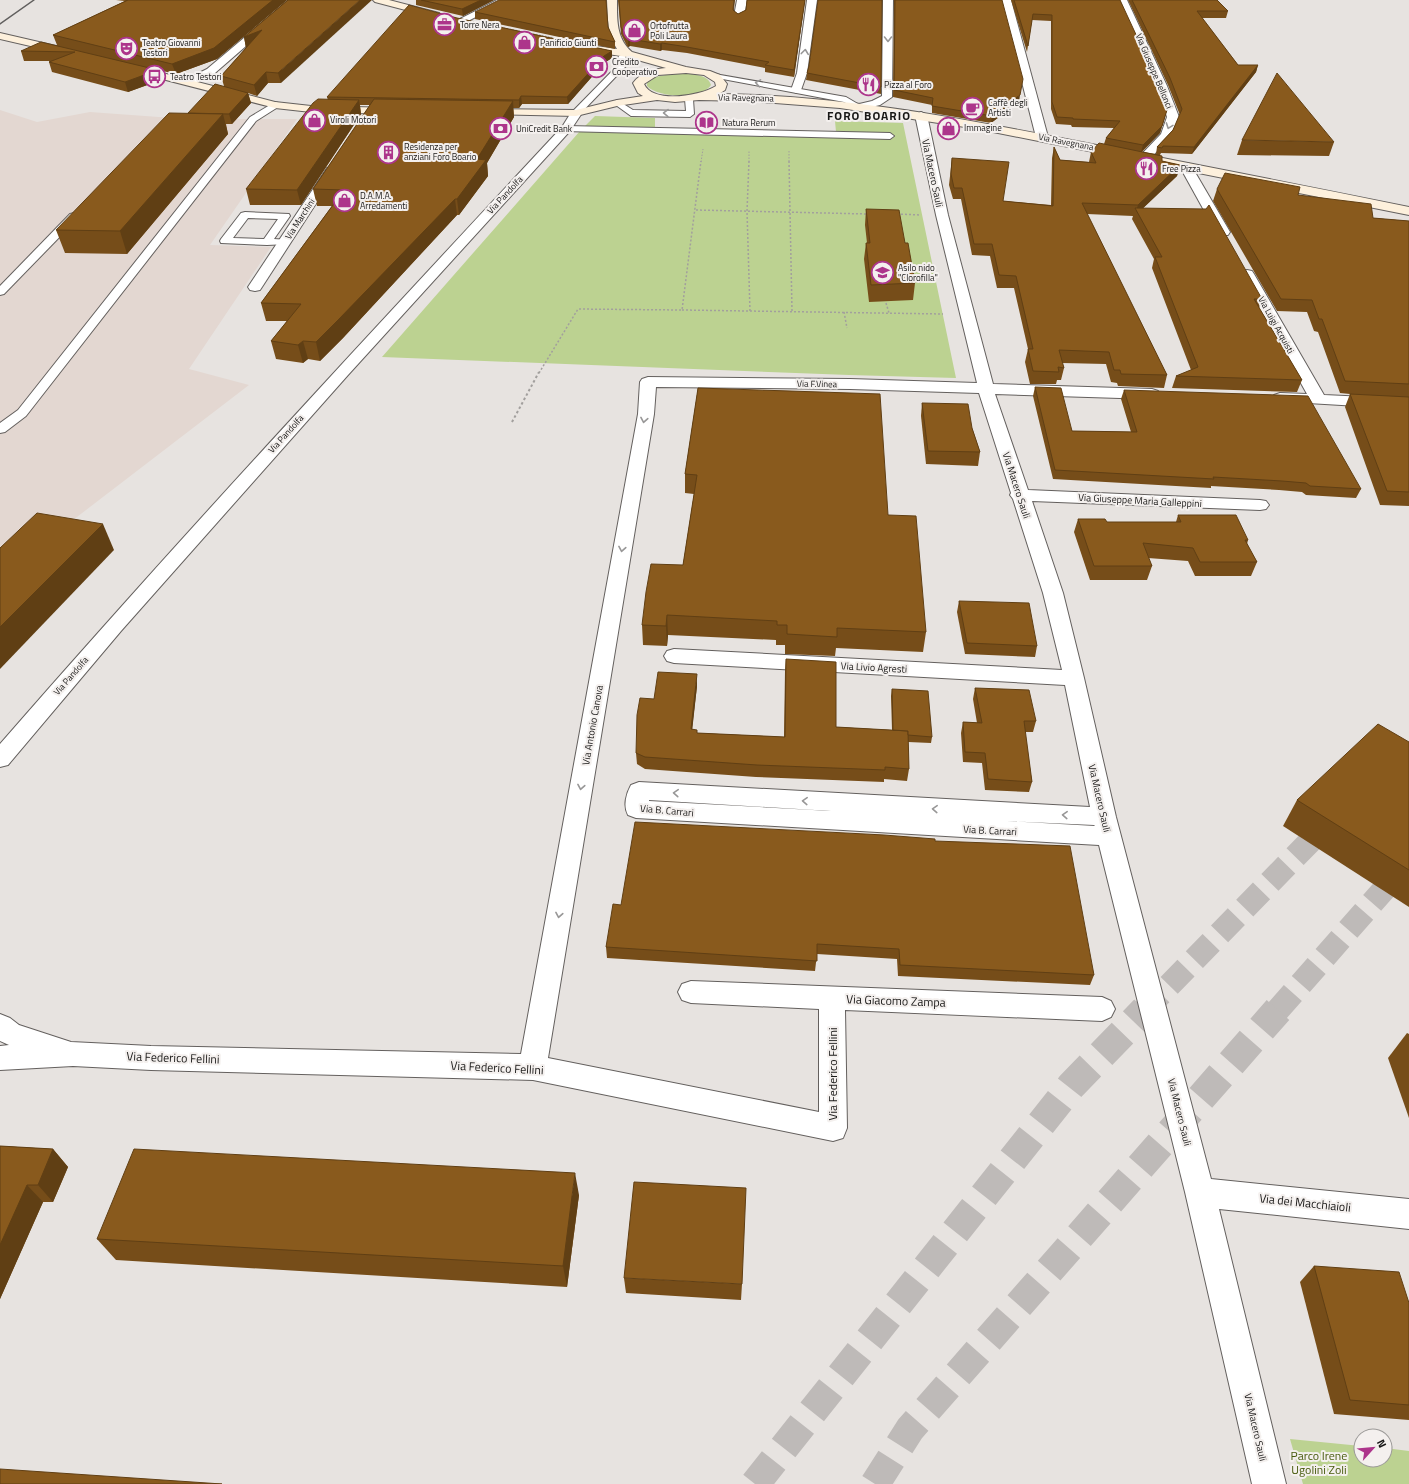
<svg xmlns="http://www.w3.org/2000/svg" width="1409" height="1484" font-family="'Titillium Web',sans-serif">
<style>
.built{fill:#e3d7d1}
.green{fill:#bcd291}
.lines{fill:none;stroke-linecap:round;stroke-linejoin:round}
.highway-tunnel-far1{stroke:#bebab8;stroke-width:24;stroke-dasharray:24 12;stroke-linecap:butt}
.highway-tunnel{stroke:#bebab8;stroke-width:30;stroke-dasharray:30 16;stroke-linecap:butt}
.lane-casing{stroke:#64605e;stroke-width:2}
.street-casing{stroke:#64605e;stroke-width:2}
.secondary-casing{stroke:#64605e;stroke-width:2}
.path-far2{stroke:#a29f9d;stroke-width:1;stroke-dasharray:1.5 1.5;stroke-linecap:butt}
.path-far1{stroke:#a29f9d;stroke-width:1.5;stroke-dasharray:2 2;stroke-linecap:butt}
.path{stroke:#a29f9d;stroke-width:2;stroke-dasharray:2.5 2.5;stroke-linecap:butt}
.lane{fill:#fff;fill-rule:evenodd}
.street{fill:#fff;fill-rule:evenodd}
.secondary{fill:#fdf0dc;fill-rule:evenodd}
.rail{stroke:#615f5e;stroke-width:1.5}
.wall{fill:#764d19}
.shaded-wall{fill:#603f14}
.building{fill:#895a1d;stroke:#603f14}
.oneway{stroke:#989797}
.labels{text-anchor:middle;stroke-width:4;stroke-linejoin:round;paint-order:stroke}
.far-poi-label{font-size:9px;fill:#191817;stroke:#f4f0ee;text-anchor:start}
.far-street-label{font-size:9px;fill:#191817;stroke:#f4f0ee}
.street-label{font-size:10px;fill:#191817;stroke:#f4f0ee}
.far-district-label{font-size:12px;font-weight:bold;letter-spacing:1px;fill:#191817;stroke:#f4f0ee}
.near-street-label{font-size:12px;fill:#191817;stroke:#f4f0ee}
.near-park-label{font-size:12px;fill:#475a0c;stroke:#f4f0ee}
</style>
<rect width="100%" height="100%" fill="#e7e3e0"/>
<!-- built -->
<path class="built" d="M0,110l37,12 53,-10 96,7h111l-87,126 61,2 -82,122 60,16 -249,191z"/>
<!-- green -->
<g class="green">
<path d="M678,73c10,1 30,0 33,12 -9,15 -53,13 -64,1v-3l7,-6z"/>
<path d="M595,116l60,2v10l56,1 1,2h63v-1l61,2 -1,-11 68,2 53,255 -107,-3 -467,-18 198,-226z"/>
<path d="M1290,1439l71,7v14h24v-12l24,3v33h-106z"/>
</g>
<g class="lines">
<!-- highway-tunnel-far1 -->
<g class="highway-tunnel-far1">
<path d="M1144,1011l186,-190"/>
<path d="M1277,1011l132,-150"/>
</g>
<!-- highway-tunnel -->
<g class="highway-tunnel">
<path d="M755,1484l316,-398 74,-76"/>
<path d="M875,1484l35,-55 368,-419"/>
</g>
<defs>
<g id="lane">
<path d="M619,56h6l3,7 -1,2 -48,50h-6l-1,-2 1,-2 47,-48 -2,-5z"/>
<path d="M709,73l137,24 17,10 -4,3 -15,-8 -132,-25 -4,-2z"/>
<path d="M689,96l4,3 1,15 -4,3 -59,-1 -18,-13 4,-3 16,10 53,1 -1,-12z"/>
<path d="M275,102l3,1 1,2 -1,2 -22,14 -230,295 -21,16 -5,1v-10l18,-13 232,-293z"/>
<path d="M566,126l324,7 4,3 -4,3 -327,-8 -1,-2 1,-2z"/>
<path d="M245,212l44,2 1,2 -16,23 14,1 1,2 -1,2 -21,1 -46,-2 -1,-2 1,-2 20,-26zM248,218l30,1 -14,20 -31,-1z"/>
<path d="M74,213l4,1 1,2 -1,2 -74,76 -4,1v-9l70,-72z"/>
</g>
<g id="street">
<path d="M289,0h10l-84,73 -22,11h-8l-1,-2 1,-2 22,-11z"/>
<path d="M497,0h12l-45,23h-6l-2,-2z"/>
<path d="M737,0h10l-3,16 -5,3 -5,-3z"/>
<path d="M807,0h10l-10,73 -6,17 -5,3 -5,-3 6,-17z"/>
<path d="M883,0h10l-1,97 -12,8 -21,5 -5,-3 1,-2 17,-4 10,-5z"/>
<path d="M1001,0h10l37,137 -2,2h-8l-2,-2z"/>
<path d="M1117,0h10l40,86 12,31 -9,20 -22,24h-8l-2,-3 23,-24 6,-17 -10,-31z"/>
<path d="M576,110l6,3 -12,18 -222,244 -227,256 -113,134 -8,2v-23c183,-210 372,-413 562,-617l10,-16z"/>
<path d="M921,112l6,3 21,100 45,169 159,5 6,2 2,3 -2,3 -6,2 -157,-5 33,96 232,10 6,1 3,4 -3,4 -6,1 -228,-9 31,92 21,85 32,139 95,362 198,20v30l-190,-20 67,275h-34l-67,-292 -86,-347 -463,-27 -8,-3c-5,-9 -2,-21 3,-30l8,-3 451,25 -25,-122 -391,-22 -7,-2 -3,-5 3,-5 7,-2 388,21 -19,-77 -30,-94 -3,-4 1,-2 -32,-100 -129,-4 -194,-2 -2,27 -106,644 271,54v-103l-128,-6 -9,-3 -4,-8 4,-8 9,-3 411,16 9,4 4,8 -4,8 -9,4 -257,-11 2,118 -4,10 -10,3 -300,-61 -382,-10 -78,-4 -73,4v-24l9,-1 -9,-4v-27l10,4 9,7 52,17 80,4 370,8 117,-640 2,-32 2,-3 6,-2 202,2 127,4 -41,-168 -21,-100zM649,800l182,11 -182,-10zM1006,821l88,4 1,1z"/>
<path d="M1186,163l4,1 2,3 38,65 -2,3h-10l-2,-3 -36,-65 2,-3z"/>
<path d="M331,167l4,1 2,3 -75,116 -2,3 -5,1 -5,-1 -2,-3 79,-119z"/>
<path d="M1247,270l5,1 2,3 70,121 85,4v10l-135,-8 -2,-3 2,-3 6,-2 27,1 -67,-120 2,-3z"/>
</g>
<g id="secondary">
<path d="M373,0h16l50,13 2,2 -5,3 -61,-16z"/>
<path d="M607,0h10c0,19 -1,39 15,52l54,15 24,4 10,4 7,9 -2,6 -6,4c119,1 235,23 352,46 113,22 225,44 338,67v8l-431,-86 -138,-21 -92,-7 -49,-1 -24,2 -18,-2 -40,6 -41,10 -96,-2 -2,-2 2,-2 4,-1 92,1 41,-10 26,-4 -5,-3 -5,-10c8,-11 21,-14 33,-15l-39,-11 -45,-7 -5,-3 5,-3 35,5c-10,-15 -9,-31 -10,-49zM686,73l18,2 11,7 1,4c-16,10 -63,18 -72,-2l14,-9z"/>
<path d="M0,33l69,16 1,2 -5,3 -65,-15z"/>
<path d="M131,65l144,37 36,4 85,2 6,3 -6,3 -85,-2 -36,-4 -148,-38 -1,-2 1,-2z"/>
</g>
</defs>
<!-- lane casing -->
<use href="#lane" class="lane-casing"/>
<!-- street casing -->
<use href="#street" class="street-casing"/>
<!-- secondary casing -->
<use href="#secondary" class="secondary-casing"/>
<!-- path-far2 -->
<g class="path-far2">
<path d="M495,26l69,14"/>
<path d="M789,151v11"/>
<path d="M701,162l2,-13"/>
<path d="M749,162v-11"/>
</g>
<!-- path-far1 -->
<g class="path-far1">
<path d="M749,161l-2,50 3,100"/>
<path d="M789,161l3,150"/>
<path d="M696,210l172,4"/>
<path d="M897,214l23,1"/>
<path d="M886,303l3,10"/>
<path d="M682,310l261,4"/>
<path d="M844,312l3,16"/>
<path d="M539,373l39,-64 104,1 19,-149"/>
</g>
<!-- path -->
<path class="path" d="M512,422l27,-50"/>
<!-- lane -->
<use href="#lane" class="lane"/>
<!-- street -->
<use href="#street" class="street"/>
<!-- secondary -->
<use href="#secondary" class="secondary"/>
<!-- rail -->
<path class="rail" d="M0,24l34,-24"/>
</g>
<!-- wall -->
<g class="wall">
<path d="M116,0h171l-70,59 -41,15 -18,-4 3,10 -33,12 -76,-20 -3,-10 1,-1h-26l-3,-10 36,-6 -4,-10 72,-34z"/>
<path d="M288,0l-7,83h-13l-11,13 -9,-3 3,10 -19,21h-6l2,10 -101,120 -62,-1 -9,-23 132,-117 36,-27 -3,-10 25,-28 -2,-11z"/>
<path d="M416,0h78l-31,16 -47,-11z"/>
<path d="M618,0l116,11 4,3 8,-4 1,-10h58l-11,77 -29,-5v-4l-78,-15 -25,-3 -2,1 -30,-5 -2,1 -1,-1 -6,-12z"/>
<path d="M894,0h108l17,102 -28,21 -59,-10v-8l-39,-8z"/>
<path d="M1011,0h109l45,117 -5,16 -18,19 14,2 1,-7 16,-17 7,-15 -12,-30 -40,-85h89l11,11 -2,7h-24l36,47h20l-2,7 -64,82 -31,-1 -1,2 2,6 18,4 -3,11 -34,32 119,91 -3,9 43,72 -5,12 -125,-4 4,-12 15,-6 -39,-102 2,-9 -22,-40 1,-3 -46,-2 80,161 -3,13 -46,-2 -1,-3 -6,-1 -5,-18 -44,-1 2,5 -3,12h-4l-1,4h-26l-5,-22 3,-13 -14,-61h-17l-7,-32 -18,-1 -11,-56h-8l-4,-14 3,-27 51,43 48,4 1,-47 2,-11 6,13 29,2 2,-10 13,-8 2,-6 8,-10 -42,-1 -1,-2 -15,-1 -5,-15v-88l-19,-1 -5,32z"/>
<path d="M475,12l133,15 7,15v7l-140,-30z"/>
<path d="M457,18l155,33v7l-8,5 -36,41h-46l-3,4h-6l1,9 -27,46 1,13 -29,39h-2l-114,123 -23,23 -12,-2 -5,4 -27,-4 -5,-18 16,-20h-21l-5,-18 71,-97h-15l-4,-17 57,-84h-10l1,9 -60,91h-51l-4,-16 82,-89 -1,-3z"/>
<path d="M809,66l72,21v7l-75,-14 1,-7z"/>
<path d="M1242,140l92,2 -5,14 -92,-1z"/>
<path d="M1217,189l81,6 75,23 36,3v285l-29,-1 -35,-98 5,-13 -10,-1 -22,-61 -4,-1 -7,-19 -30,-1 -64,-110z"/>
<path d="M866,209l39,34 10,40 -2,17 -44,2 -5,-43 2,-16h1l-2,-18z"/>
<path d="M1035,387l37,44 59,1 -10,-33 3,-9 237,99 -5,9 -50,-3 -4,-3 -23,-2 -68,-4v2l-158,-9 -20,-83z"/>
<path d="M698,388l190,127 38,117 -3,20 -87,-4 -1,8 -50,-2v-9h-9v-5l-108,-5 -1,11 -24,-1 -1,-20 41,-60 11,-71 -9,-1v-19z"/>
<path d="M922,403l50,25 8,24 -2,14 -52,-2 -5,-48z"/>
<path d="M1178,515l70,25 -1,4 10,18 -6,14h-56l-7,-15 -40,-3 4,8 -5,14h-57l-16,-48 4,-13 29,3h69z"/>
<path d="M959,601l78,45 -2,11 -70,-3 -8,-42z"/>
<path d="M786,659l50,68 56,3 -1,-34 1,-7 40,48 -1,6 -23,-1 1,27 -2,12 -23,-2v3l-128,-5 -111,-8 -8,-5 -1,-11 18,-54 43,-13 -5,43 5,4 87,4 1,-66z"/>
<path d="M975,688l61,33 -3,11h-8l7,50 -3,10 -44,-2 -3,-27 -19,-1 -2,-29 2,-11 14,1 -4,-24z"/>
<path d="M1409,742v165l-126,-81 14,-26z"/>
<path d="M935,841l159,134 -4,10 -192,-9 -1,-17 -80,-5 -2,17 -208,-13 -1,-11 15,-42z"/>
<path d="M1407,1033l2,1v84l-21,-60z"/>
<path d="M0,1146l53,3 15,18 -15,35h-10l-43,97z"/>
<path d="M579,1195l-12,92 -451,-27 -19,-21z"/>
<path d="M1314,1266l95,37v117l-75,-6 -34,-132z"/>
<path d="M624,1278l118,6 -1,16 -115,-7z"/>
</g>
<!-- shaded-wall -->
<g class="shaded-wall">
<path d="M273,0h14l-70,59 -41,15 -4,-10z"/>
<path d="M360,0h12l-91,83 -3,-10z"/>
<path d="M481,0h13l-31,16 -1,-7z"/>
<path d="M734,0h1l-2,17v-7z"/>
<path d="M805,0l-11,77v-7z"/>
<path d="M262,30l-16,18 -2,-11z"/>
<path d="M630,39v7l-2,1v-7z"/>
<path d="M662,43v7l-2,1v-7z"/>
<path d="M612,51v7l-8,5 -36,41 -1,-7 37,-41z"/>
<path d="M1258,65l-2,7 -64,82 2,-7z"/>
<path d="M158,70l3,10 -33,12 -3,-10z"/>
<path d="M266,72l2,11 -11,13 -3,-11z"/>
<path d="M248,93l3,10 -19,21 -3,-10z"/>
<path d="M1020,95l-1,7 -28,21 1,-7z"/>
<path d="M521,96l1,8 -3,4v-8z"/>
<path d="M359,100l2,14 -60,91 -4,-15z"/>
<path d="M513,101l1,16 -27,46 1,13 -29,39 -2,-16 20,-40z"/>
<path d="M1167,110l-7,23 -19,19 2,-7z"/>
<path d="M223,114l5,20 -101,120 -7,-23z"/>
<path d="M1180,165l-3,11 -39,37 -2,-2 2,-6z"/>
<path d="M455,199l2,16 -114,123 -23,23 -4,-19z"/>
<path d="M303,341l5,18 -5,4 -5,-18z"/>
<path d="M103,524l11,26 -114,119v-42z"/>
<path d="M667,615l1,20 -1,11 -1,-20z"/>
<path d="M697,674v12l-6,55v-12z"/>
<path d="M53,1149l15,18 -15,35 -15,-17z"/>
<path d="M575,1173l4,22 -12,92 -4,-21z"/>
<path d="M27,1185l16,17 -43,97v-54z"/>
</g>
<!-- building -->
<g class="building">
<path d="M128,0h145l-59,48 -42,16 -119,-29z"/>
<path d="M288,0h72l-82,73 -12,-1 -12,13 -33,-9 41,-46 -18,7z"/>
<path d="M421,0h60l-19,9z"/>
<path d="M499,0h107l2,27 7,15 -140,-30z"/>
<path d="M619,0h115l-1,10 5,4 8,-4 1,-10h58l-11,70 -29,-5 4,-3 -82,-15 -25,-4 -2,1 -30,-5 -2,1 -1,-1 -6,-12z"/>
<path d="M818,0h64l-1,87 -74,-14 2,-7z"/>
<path d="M895,0h107l21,79 -3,16 -28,21 -60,-10 1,-8 -39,-8z"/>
<path d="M1014,0h106l37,80 10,30 -5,16 -19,19 -37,-7 14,-17 -47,-2v-1l-16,-1 -5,-15v-87l-19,-1 -5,32z"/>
<path d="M1132,0h85l11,11h-31l41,54h20l-64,82 -31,-1 -1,2 -5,-1 16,-17 9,-21 -12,-31z"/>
<path d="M409,5l48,13 155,33 -8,5 -37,41 -46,-1 -2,4 -192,-3z"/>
<path d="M41,42l117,28 -33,12 -76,-20 26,-10 -54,-1z"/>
<path d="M1277,73l57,69 -92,-2z"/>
<path d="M215,84l33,9 -19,21 -41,-1z"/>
<path d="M318,99l41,1 -62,90 -51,-1 67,-86z"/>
<path d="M374,99l139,2 -36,58 9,1 -29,39h-2l-116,120 -23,23 -13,-1 -5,4 -27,-4 30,-37 -40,-1 83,-113 -31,-1z"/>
<path d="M169,113l54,1 -103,117 -64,-1z"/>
<path d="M1099,143l63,13v5l18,4 -42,40 -56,-2 85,172 -46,-1 -1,-4h-6l-5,-18 -50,-2 5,18 -6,-1 1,5 -26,-1 -5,-22h5l-17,-73 -17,-1 -7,-31h-18l-12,-56h-8l-3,-14 1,-16 57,4 -6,39 50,5 1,-59 6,13 36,3 -5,-11z"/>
<path d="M1225,173l75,14 -2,8 73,9 2,14 36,3v163l-64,-3 -23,-62h-3l-7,-19 -31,-1 -64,-110z"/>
<path d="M1209,205l53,94h-8l48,81 -126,-4 22,-9 -43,-110h7l-27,-49 71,1z"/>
<path d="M866,209l33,1 6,33h3l7,40 -44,2 -5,-42h4z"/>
<path d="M1035,387l26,1 11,43 65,1 -13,-42 184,6 53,93 -51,-3 -4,-3 -24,-2 -69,-4 1,2 -159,-9z"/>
<path d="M698,388l182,6 8,121 28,1 10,116 -89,-4v9l-50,-3v-9h-10v-4l-110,-6 -1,11 -24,-1 4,-33 5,-28 32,1 14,-90 -12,-1z"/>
<path d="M1350,394l59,3v95l-22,-1z"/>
<path d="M922,403l46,1 4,24 8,24 -52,-1z"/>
<path d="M37,513l66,11 -103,103v-79z"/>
<path d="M1178,515h58l12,25h-3l12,22h-57l-7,-14 -50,-5 9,23h-58l-16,-47h27l2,3h74z"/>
<path d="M959,601l70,2 8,43 -70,-3z"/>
<path d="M786,659l50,3v65l72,4 1,38 -24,-2v3l-128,-5 -112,-8 -9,-4 1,-38 3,-17 14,1 4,-27 39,2 -6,55 6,1v3l88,4z"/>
<path d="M975,688l54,2 7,31h-12l8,61 -44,-3 -3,-26 -20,-1 -2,-30 19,1z"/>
<path d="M892,689l36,2 4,46 -24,-2v-4l-15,-1z"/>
<path d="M1378,724l31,18v128l-112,-70z"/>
<path d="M635,822l249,13 51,4v2l135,5 24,129 -194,-10 -1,-16 -82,-5v17l-211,-14 7,-43 8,1z"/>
<path d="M0,1146l53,3 -15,36h-11l-27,60z"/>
<path d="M134,1149l441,24 -12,93 -466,-27z"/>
<path d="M634,1182l112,6 -4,96 -118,-6z"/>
<path d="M1314,1266l85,6 10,31v102l-59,-5z"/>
<path d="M0,1469l222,15h-222z"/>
</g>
<!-- one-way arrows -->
<defs><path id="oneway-chevron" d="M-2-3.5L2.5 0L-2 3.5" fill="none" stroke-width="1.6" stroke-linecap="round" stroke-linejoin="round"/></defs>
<g class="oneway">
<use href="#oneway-chevron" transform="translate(888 39) rotate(90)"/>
<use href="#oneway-chevron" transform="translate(805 52) rotate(-83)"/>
<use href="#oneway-chevron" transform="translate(758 83) rotate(-170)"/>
<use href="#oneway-chevron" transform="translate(666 113) rotate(-179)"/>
<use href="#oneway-chevron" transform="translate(1169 126) rotate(110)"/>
<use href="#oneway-chevron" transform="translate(644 420) rotate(100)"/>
<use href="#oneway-chevron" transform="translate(622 549) rotate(100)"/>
<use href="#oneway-chevron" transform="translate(581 787) rotate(100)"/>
<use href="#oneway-chevron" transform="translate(676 793) rotate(-176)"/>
<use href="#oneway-chevron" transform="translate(805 801) rotate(-177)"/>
<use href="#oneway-chevron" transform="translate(935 809) rotate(-177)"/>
<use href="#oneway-chevron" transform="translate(1065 815) rotate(-177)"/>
<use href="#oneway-chevron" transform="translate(559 915) rotate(100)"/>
</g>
<!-- icons -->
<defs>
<symbol id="office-ring" viewBox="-11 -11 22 22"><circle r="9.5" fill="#f4f0ee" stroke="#ad358b" stroke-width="1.5"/><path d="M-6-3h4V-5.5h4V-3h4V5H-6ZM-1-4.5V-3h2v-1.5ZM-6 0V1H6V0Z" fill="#ad358b"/></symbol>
<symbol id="shop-ring" viewBox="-11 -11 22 22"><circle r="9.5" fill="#f4f0ee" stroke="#ad358b" stroke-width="1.5"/><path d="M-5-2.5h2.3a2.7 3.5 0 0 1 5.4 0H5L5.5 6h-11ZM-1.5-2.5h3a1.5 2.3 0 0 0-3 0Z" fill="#ad358b"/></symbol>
<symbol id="theatre-ring" viewBox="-11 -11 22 22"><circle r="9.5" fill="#f4f0ee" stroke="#ad358b" stroke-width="1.5"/><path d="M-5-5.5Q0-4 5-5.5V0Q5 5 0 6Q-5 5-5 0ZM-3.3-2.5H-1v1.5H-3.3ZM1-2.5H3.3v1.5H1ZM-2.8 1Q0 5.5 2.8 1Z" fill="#ad358b"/></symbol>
<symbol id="bank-ring" viewBox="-11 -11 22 22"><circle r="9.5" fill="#f4f0ee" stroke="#ad358b" stroke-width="1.5"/><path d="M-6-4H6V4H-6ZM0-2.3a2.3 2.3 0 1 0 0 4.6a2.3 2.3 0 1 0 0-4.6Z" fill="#ad358b"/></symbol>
<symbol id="bus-ring" viewBox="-11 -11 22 22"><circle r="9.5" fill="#f4f0ee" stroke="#ad358b" stroke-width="1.5"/><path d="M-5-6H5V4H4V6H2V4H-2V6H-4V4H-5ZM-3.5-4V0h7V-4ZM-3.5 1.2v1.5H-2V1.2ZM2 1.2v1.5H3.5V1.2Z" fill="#ad358b"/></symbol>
<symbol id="restaurant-ring" viewBox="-11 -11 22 22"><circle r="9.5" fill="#f4f0ee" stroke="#ad358b" stroke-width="1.5"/><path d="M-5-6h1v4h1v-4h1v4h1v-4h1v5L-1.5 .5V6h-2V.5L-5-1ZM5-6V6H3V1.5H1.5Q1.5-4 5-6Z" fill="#ad358b"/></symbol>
<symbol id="cafe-ring" viewBox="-11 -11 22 22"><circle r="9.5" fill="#f4f0ee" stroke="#ad358b" stroke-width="1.5"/><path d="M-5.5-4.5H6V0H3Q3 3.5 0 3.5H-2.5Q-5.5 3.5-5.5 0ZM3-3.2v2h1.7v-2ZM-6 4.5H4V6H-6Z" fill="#ad358b"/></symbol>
<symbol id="library-ring" viewBox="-11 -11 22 22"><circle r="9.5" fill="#f4f0ee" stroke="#ad358b" stroke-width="1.5"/><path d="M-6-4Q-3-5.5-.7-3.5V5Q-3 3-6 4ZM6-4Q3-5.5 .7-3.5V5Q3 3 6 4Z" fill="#ad358b"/></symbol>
<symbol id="building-ring" viewBox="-11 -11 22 22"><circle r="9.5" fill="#f4f0ee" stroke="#ad358b" stroke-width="1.5"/><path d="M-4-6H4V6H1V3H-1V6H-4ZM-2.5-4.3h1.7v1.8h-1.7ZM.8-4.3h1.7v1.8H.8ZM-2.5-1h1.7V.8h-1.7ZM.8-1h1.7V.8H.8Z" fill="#ad358b"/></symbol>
<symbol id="school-ring" viewBox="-11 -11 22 22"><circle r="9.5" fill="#f4f0ee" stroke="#ad358b" stroke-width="1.5"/><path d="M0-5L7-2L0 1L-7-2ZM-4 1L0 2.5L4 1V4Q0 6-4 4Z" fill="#ad358b"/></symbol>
</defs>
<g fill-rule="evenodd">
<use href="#office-ring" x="432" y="12" width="25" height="25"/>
<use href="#shop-ring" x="622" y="18" width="25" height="25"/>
<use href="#shop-ring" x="512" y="30" width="25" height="25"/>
<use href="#theatre-ring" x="114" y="36" width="25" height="25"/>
<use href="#bank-ring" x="584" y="54" width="25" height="25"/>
<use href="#bus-ring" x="142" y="64" width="25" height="25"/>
<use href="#restaurant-ring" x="856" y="72" width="25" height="25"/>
<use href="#cafe-ring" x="960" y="96" width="25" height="25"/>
<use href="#shop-ring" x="302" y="108" width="25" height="25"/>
<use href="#library-ring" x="694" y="110" width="25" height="25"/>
<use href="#shop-ring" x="936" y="116" width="25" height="25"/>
<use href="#bank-ring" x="488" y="116" width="25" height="25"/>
<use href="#building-ring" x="376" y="140" width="25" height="25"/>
<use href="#restaurant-ring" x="1134" y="156" width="25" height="25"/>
<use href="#shop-ring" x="332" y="188" width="25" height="25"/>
<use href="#school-ring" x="870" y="260" width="25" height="25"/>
</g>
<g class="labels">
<!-- far-poi labels -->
<g class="far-poi-label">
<text x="460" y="28">Torre Nera</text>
<text x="650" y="29">Ortofrutta<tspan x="650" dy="10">Poli Laura</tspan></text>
<text x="142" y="46">Teatro Giovanni<tspan x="142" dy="10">Testori</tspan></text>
<text x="540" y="46">Panificio Giunti</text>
<text x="612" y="65">Credito<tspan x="612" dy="10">Cooperativo</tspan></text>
<text x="170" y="80">Teatro Testori</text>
<text x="884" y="88">Pizza al Foro</text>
<text x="988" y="106">Caffè degli<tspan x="988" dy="10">Artisti</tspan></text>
<text x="330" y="123">Viroli Motori</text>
<text x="722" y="126">Natura Rerum</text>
<text x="964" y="131">Immagine</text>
<text x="516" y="132">UniCredit Bank</text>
<text x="404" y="150">Residenza per<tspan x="404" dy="10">anziani Foro Boario</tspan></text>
<text x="1162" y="172">Free Pizza</text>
<text x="360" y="199">D.A.M.A.<tspan x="360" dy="10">Arredamenti</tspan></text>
<text x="898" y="271">Asilo nido<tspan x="898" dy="10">"Clorofilla"</tspan></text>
</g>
<!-- far-street labels -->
<g class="far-street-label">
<text transform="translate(1154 71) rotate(67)" y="3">Via Giuseppe Bellonci</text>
<text transform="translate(746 98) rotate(1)" y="3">Via Ravegnana</text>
<text transform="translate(1066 142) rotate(11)" y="3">Via Ravegnana</text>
<text transform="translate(505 195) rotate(-47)" y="3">Via Pandolfa</text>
<text transform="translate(300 219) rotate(-57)" y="3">Via Marchini</text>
<text transform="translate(1276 325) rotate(61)" y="3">Via Luigi Acquisti</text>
<text transform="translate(817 384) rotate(1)" y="3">Via F.Vinea</text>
<text transform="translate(286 434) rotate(-48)" y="3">Via Pandolfa</text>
<text transform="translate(71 676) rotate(-49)" y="3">Via Pandolfa</text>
</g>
<!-- street labels -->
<g class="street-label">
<text transform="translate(933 173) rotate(78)" y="4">Via Macero Sauli</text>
<text transform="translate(1017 485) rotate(72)" y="4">Via Macero Sauli</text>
<text transform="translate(1140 500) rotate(3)" y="4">Via Giuseppe Maria Galleppini</text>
<text transform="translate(874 667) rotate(3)" y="4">Via Livio Agresti</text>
<text transform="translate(592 725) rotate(-80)" y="4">Via Antonio Canova</text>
<text transform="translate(1100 798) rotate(77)" y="4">Via Macero Sauli</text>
<text transform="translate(667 810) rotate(5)" y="4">Via B. Carrari</text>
<text transform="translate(990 830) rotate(3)" y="4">Via B. Carrari</text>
<text transform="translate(1180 1112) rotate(76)" y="4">Via Macero Sauli</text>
<text transform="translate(1256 1427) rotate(77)" y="4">Via Macero Sauli</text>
</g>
<!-- far-district labels -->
<g class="far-district-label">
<text x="869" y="120">FORO BOARIO</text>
</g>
<!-- near-street labels -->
<g class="near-street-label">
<text transform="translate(896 1001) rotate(2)" y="4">Via Giacomo Zampa</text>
<text transform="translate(173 1058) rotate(2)" y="4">Via Federico Fellini</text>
<text transform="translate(497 1068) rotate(3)" y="4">Via Federico Fellini</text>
<text transform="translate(833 1074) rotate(-90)" y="4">Via Federico Fellini</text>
<text transform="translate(1305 1203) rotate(6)" y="4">Via dei Macchiaioli</text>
</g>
<!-- near-park labels -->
<g class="near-park-label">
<text x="1319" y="1460">Parco Irene<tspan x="1319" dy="14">Ugolini Zoli</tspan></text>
</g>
</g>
<!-- north arrow -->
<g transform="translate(1373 1448) rotate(63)"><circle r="19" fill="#f4f0ee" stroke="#9c9a98"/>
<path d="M0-3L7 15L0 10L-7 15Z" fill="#ad358b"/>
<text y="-6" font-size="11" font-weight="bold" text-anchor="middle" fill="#191817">N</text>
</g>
</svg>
